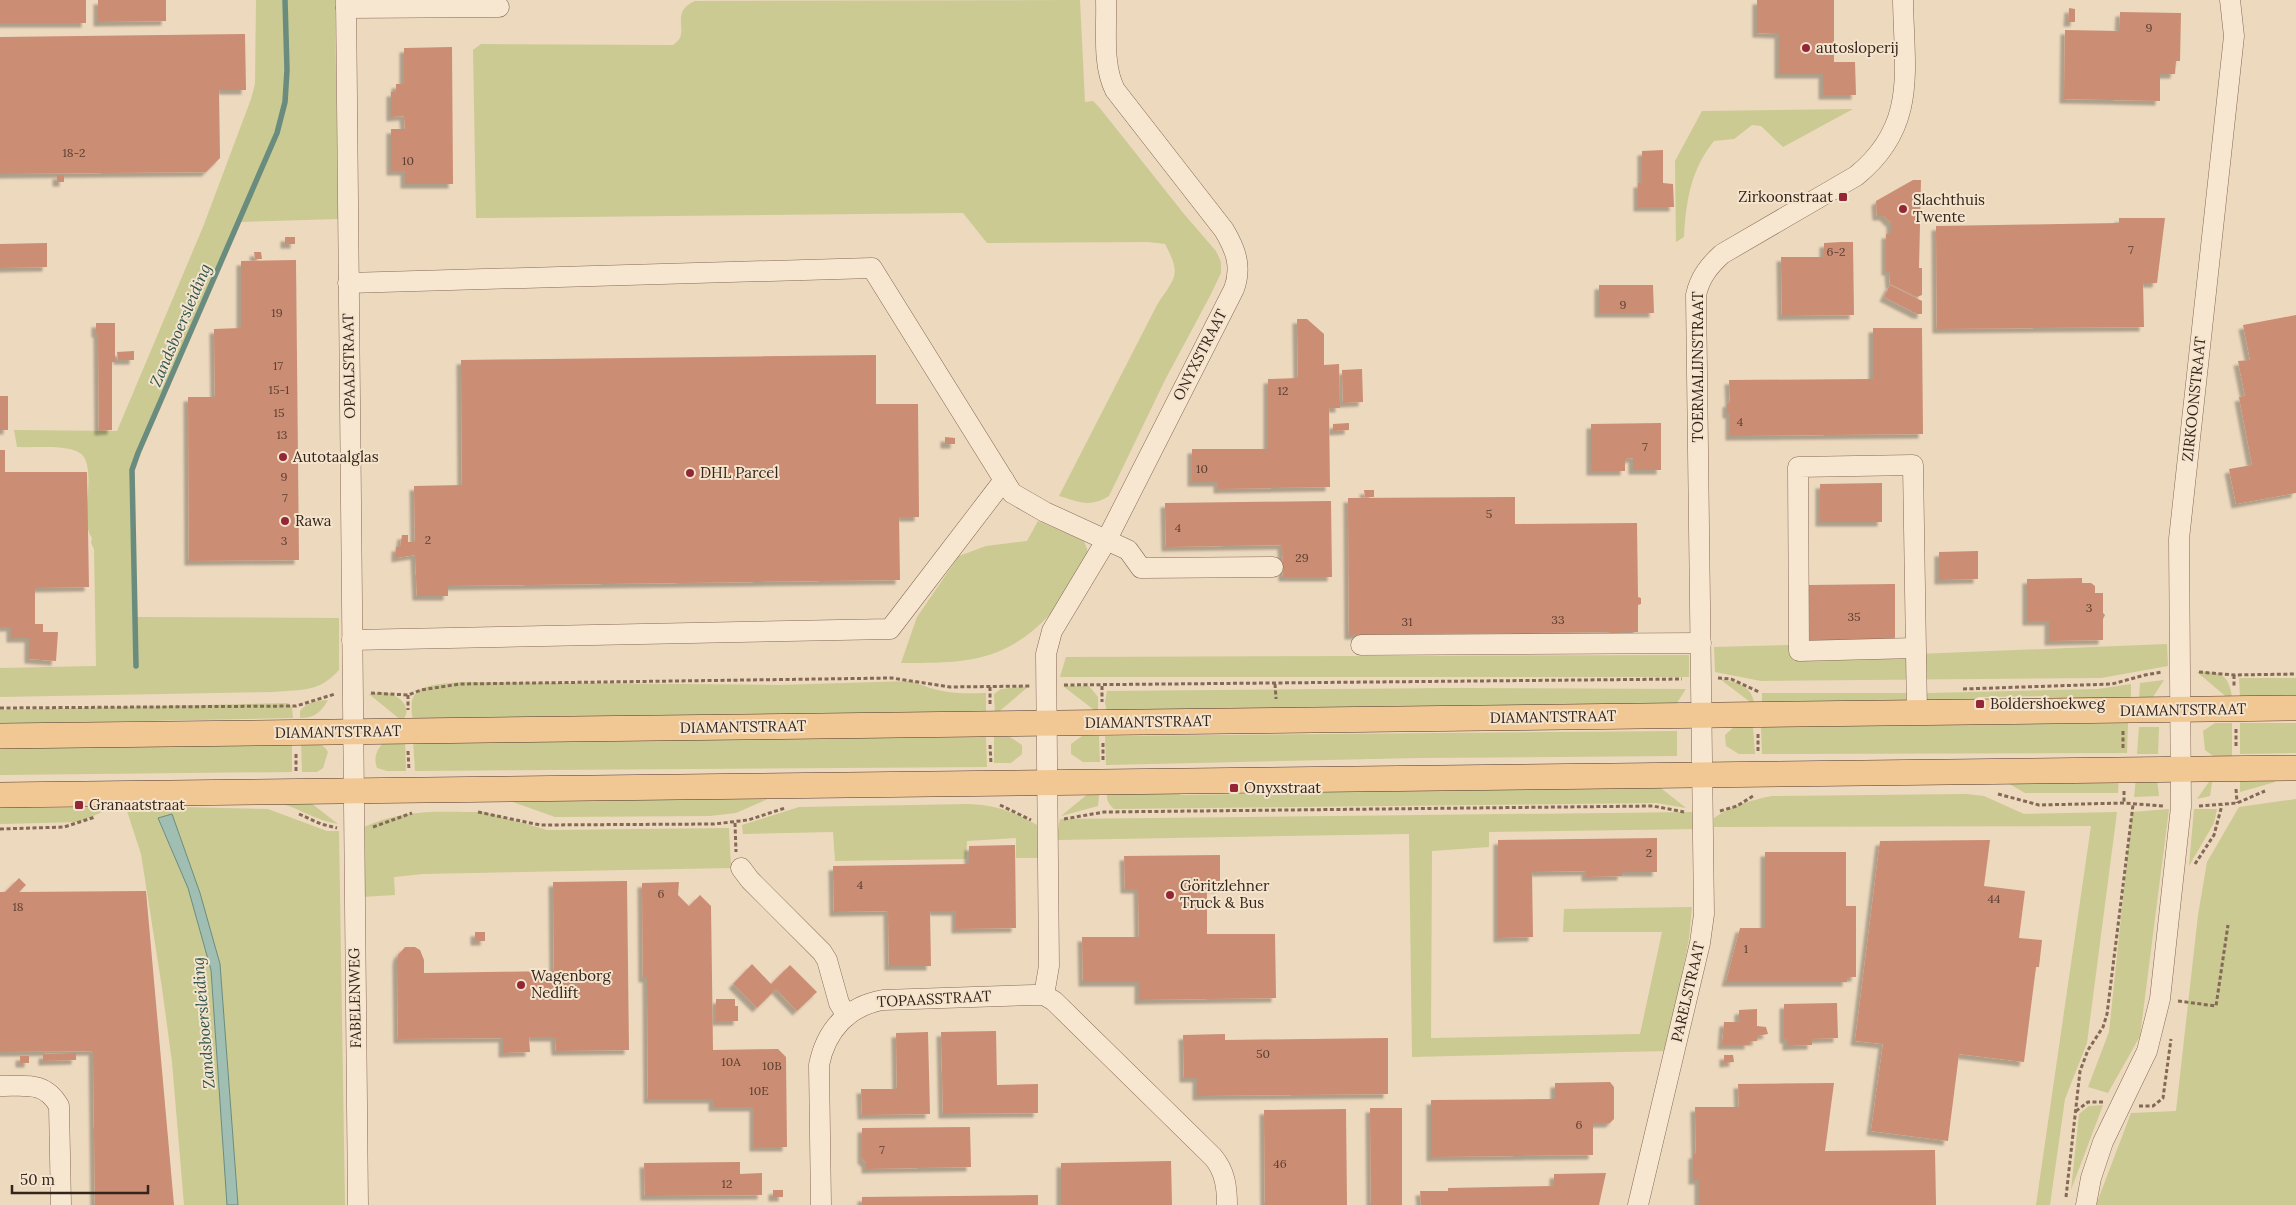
<svg xmlns="http://www.w3.org/2000/svg" width="2296" height="1205" font-family="Lora,serif">
<style>
.green{fill:#caca92}
.water{fill:#a1beb2;stroke:#698c7f}
.lines{fill:none;stroke-linecap:round;stroke-linejoin:round}
.stream{stroke:#698c7f;stroke-width:5.5}
.building{fill:#cb8d73;filter:url(#shadow)}
.minor-casing{stroke:#856957;stroke-width:21}
.major-casing{stroke:#52382b;stroke-width:26}
.path{stroke:#856957;stroke-width:3;stroke-dasharray:4 2.5;stroke-linecap:butt}
.minor{stroke:#f8e7d0;stroke-width:20}
.major{stroke:#f1c894;stroke-width:25}
.poi-dot{fill:#932736;stroke:#f5e4cd;stroke-width:2}
.labels{text-anchor:middle;stroke-width:4;stroke-linejoin:round;paint-order:stroke}
.number-label{font-size:12px;fill:#5a3e31}
.poi-label{font-size:15px;fill:#34241b;stroke:#f5e4cd;text-anchor:start}
.street-label{font-size:15px;fill:#34241b;stroke:#f5e4cd}
.water-label{font-size:16px;font-style:italic;fill:#2b544c;stroke:#f5e4cd}
</style>
<defs>
<filter id="shadow"><feDropShadow dx="-4.5" dy="4.5" stdDeviation="1" flood-color="#0004"/></filter>
</defs>
<rect width="100%" height="100%" fill="#edd9be"/>
<!-- green -->
<g class="green">
<path d="M256,0h79l3,219 -99,3 -101,231 -6,17 4,147 203,1v52c-21,23 -36,19 -65,22l-274,5v-29l96,-2 -2,-117 -3,-6 1,-5c-7,-11 -5,-21 -5,-34 1,-13 4,-35 -3,-47 -8,-14 -51,-9 -67,-10l-3,-17 103,1 86,-204 48,-128 4,-15z"/>
<path d="M1080,0l5,102 8,-1 6,6 85,107 32,37 5,11v11l-11,23 -45,84 -56,116c-20,12 -29,6 -50,0l98,-191c18,-28 25,-29 8,-61l-17,-2 -161,1 -24,-30 -487,5 -3,-168 8,-6 192,1c20,-12 -6,-32 22,-44z"/>
<path d="M1853,109l-70,38 -22,-21 -9,-1 -18,14 -20,2c-23,28 -28,60 -30,96l-8,5 -1,-81 27,-50z"/>
<path d="M1038,521l46,20 4,11c-10,17 -23,47 -36,60 -46,51 -87,51 -151,51l16,-46 42,-61 27,-10 41,-5z"/>
<path d="M2167,644l1,22 -67,12 -340,3 -46,-9 -1,-25 75,-2 6,14z"/>
<path d="M1689,655v22h-629l6,-20z"/>
<path d="M2197,672c22,0 31,0 35,25l-2,3z"/>
<path d="M2239,678h57v19h-56z"/>
<path d="M1720,679c17,3 33,7 34,26z"/>
<path d="M2164,680l-13,20h-12l1,-17z"/>
<path d="M911,681c29,12 43,13 75,12v23l-573,5c-1,-6 -2,-14 -1,-20 4,-19 35,-17 50,-19l316,3z"/>
<path d="M2131,684v16l-81,4 -1,-8 -71,1 -1,8 -212,1 -3,-4v-9h167l169,-4z"/>
<path d="M1029,686l-34,29 -1,-21 7,-5z"/>
<path d="M1063,686h26l9,11v16z"/>
<path d="M1453,688l233,1 -13,20 -566,4 -2,-11 2,-11z"/>
<path d="M384,692c13,2 31,15 18,29l-33,-27z"/>
<path d="M328,700c-7,12 -13,18 -28,18v-7c8,-10 16,-10 28,-11z"/>
<path d="M288,703l4,4 1,11 -293,6v-14z"/>
<path d="M2128,723l-1,30 -365,1 -1,-27z"/>
<path d="M2215,723h17v35h-16l-11,-8 -2,-19z"/>
<path d="M2240,723h56v30l-56,1z"/>
<path d="M1734,727h19l2,27h-16l-13,-8 -1,-11z"/>
<path d="M2139,727h20l-1,27h-21z"/>
<path d="M1677,731v25l-259,2 -312,7 -1,-29z"/>
<path d="M1082,736h17l1,26h-17l-12,-8v-10z"/>
<path d="M986,737l1,30 -572,4 -2,-31z"/>
<path d="M994,737h16l12,8v9l-11,9h-17z"/>
<path d="M386,740h19l1,31h-19l-10,-3c-4,-12 0,-19 9,-28z"/>
<path d="M292,741v31l-292,3v-31z"/>
<path d="M301,741c12,0 20,0 27,11l-5,16 -6,4h-15z"/>
<path d="M2240,770h33l2,12 -35,10z"/>
<path d="M2119,774l-1,19h-93l-31,-18z"/>
<path d="M2213,776l-3,20 -13,3z"/>
<path d="M2136,778h21l2,18 -25,1z"/>
<path d="M1652,781l34,27 -30,-5 -542,6c-8,-7 -8,-12 -6,-22l72,-1v9l68,-1v-9z"/>
<path d="M1100,784l-2,22 -37,10z"/>
<path d="M482,791h304l-50,22 -26,3 -155,1z"/>
<path d="M1966,794l18,2 40,18 93,-2 -30,231 -22,56 -15,106h-14l55,-379 -377,1v-9c17,-12 37,-18 58,-22z"/>
<path d="M302,796l36,28c-23,-3 -41,-18 -63,-22l-138,1 -23,4 -35,15 -79,2v-25h31v9l71,-1v-9z"/>
<path d="M2296,799v406h-200l35,-92 45,-2 22,-196 9,-53 32,-55z"/>
<path d="M969,804c26,1 46,8 68,21l1,33h-22v-20l-49,3 -1,18 -131,2 -2,-29 -90,2 -1,-9 57,-18z"/>
<path d="M137,806l131,3 59,22h12l6,374h-107l-18,-241 -20,-71 -28,-79 -14,5 30,69 23,82 16,235h-43l-12,-143 -10,-74 -21,-134 -15,-46z"/>
<path d="M2169,809l-29,227 -32,57 -20,-6 21,-55 23,-220z"/>
<path d="M2194,809h23l-3,14 -25,43z"/>
<path d="M484,812l63,18 182,-2 2,40 -308,6 -29,3 1,18 -33,2v-69c42,-20 77,-16 122,-16z"/>
<path d="M1694,812l2,17 -207,3v15l-57,4 -1,187 209,-4 22,-102h-99l1,-23 128,-2 -3,32 -23,112 -254,6 -3,-223 -353,6 4,-21z"/>
<path d="M2103,1105l-32,85 8,-76 10,-8z"/>
</g>
<!-- water -->
<path class="water" d="M172,814l28,79 20,71 18,241h-11l-16,-235 -23,-82 -30,-70z"/>
<g class="lines">
<!-- stream -->
<path class="stream" d="M136,666l-4,-196 6,-17 139,-320 8,-31 2,-32 -2,-70"/>
</g>
<!-- building -->
<g class="building">
<rect x="0" y="0" width="86" height="23"/>
<path d="M98,0h68v21l-68,1z"/>
<path d="M1757,0h77v62h21l1,33h-33v-21h-44v-40l-22,-1z"/>
<path d="M2069,8l6,1v13h-7z"/>
<path d="M2120,12l61,1 -1,48h-4l-1,13h-15v27l-96,-2 1,-69 54,1z"/>
<path d="M245,34l1,56h-27l1,68 -14,14 -206,2v-137z"/>
<path d="M452,47l1,137h-48v-13h-14v-42h14l-1,-13 -13,1v-25h5v-8h8v-36z"/>
<path d="M1663,150v33l10,1 1,23h-36v-24h4v-32z"/>
<rect x="57" y="175" width="7" height="7"/>
<path d="M1913,180h8l-2,88h3v27l-5,2 -27,-13 -1,-13h-3v-37h5v-11l-7,-7h-7l-1,-15z"/>
<path d="M2119,218h46l-8,65h-14l1,44 -207,2 -1,-103 183,-3z"/>
<rect x="285" y="237" width="10" height="7"/>
<path d="M1841,242h12l1,73 -72,1 -1,-59h43v-14z"/>
<path d="M47,243v24l-47,1v-24z"/>
<path d="M254,252h7l1,7h-7z"/>
<path d="M296,260l3,300 -110,1 -1,-164h27l-1,-68 27,-1v-67z"/>
<path d="M1599,285h54l1,28h-55z"/>
<path d="M1890,285l32,16v13h-5l-33,-17z"/>
<path d="M2296,315v178l-60,11 -7,-35 23,-4 -13,-68 6,-1 -7,-35 12,-1 -7,-35z"/>
<path d="M1297,319h10l17,15v31l15,-1 1,44h-11l1,79 -112,2v-7h-26v-33h76v-70l30,-1z"/>
<path d="M96,323h19v39h-3v68l-13,1 -1,-98h-2z"/>
<path d="M1873,328h49l1,106 -193,2v-22h-3v-11l3,-1 -1,-22 144,-1z"/>
<path d="M134,351v9h-16l-1,-8z"/>
<path d="M876,355v49h42l1,113h-20l1,63 -452,6v10h-31l-2,-41 -19,3v-11h4l2,-12h6v7h7l-1,-56 48,-1 -1,-125z"/>
<path d="M1362,369l1,33 -20,1 -1,-33z"/>
<rect x="0" y="396" width="8" height="34"/>
<path d="M1349,423v7l-16,1v-7z"/>
<path d="M1661,423v47h-28v-12l-8,1v12h-34v-47z"/>
<path d="M945,437l10,1v6h-10z"/>
<path d="M0,450h5v22h82l2,115 -54,1v36h8v8h15l-2,29 -27,-2v-21h-18v-11h-11z"/>
<path d="M1882,483v39h-62v-38z"/>
<path d="M1364,490h10v7h-9z"/>
<path d="M1515,497v27l122,-1 1,74 3,1v6l-3,1v27h-19v3h-9v-3l-261,3 -1,-137z"/>
<path d="M1331,501l1,76h-49l-1,-32 -116,2 -1,-44z"/>
<path d="M1978,551v28l-39,1v-28z"/>
<path d="M2082,578v5h9l4,3v7h8v20l2,2 -2,4v21l-54,1v-20h-22v-42z"/>
<path d="M1895,584v57l-85,1 -1,-57z"/>
<path d="M1657,838v34h-35v4l-36,1v-6l-54,1 1,65 -35,1v-98z"/>
<path d="M1990,840l-6,46 41,5 -6,47 23,2 -3,27h-3l-12,95 -65,-8 -11,87 -77,-10 12,-87 -28,-3 25,-200z"/>
<path d="M1015,845l1,83 -60,1v-18h-26l1,55h-42l-1,-55 -54,1 -1,-46 136,-2v-18z"/>
<path d="M1765,852h81v54h10v71h-9v5h-121l14,-54h25z"/>
<path d="M1220,855v33h-13v46h68l1,64 -137,2v-18h-56l-1,-45h57l-1,-48h-13l-1,-33z"/>
<path d="M19,878l7,7 -7,7 127,-1 28,314h-79l-2,-154 -93,1v-160h5z"/>
<path d="M627,881l2,169 -73,1 -1,-14h-26l1,15 -27,1v-15l-105,1 -1,-79 1,-5 7,-8h10l5,3 4,10v13l130,-2 -1,-89z"/>
<path d="M679,882l-1,13 11,11 11,-11 11,11 2,144 65,-1 8,8 1,90h-33v-40h-41v-8h-65l-1,-121h-4l-1,-95z"/>
<rect x="475" y="932" width="10" height="9"/>
<path d="M752,964l19,20 19,-19 27,27 -20,19 -21,-22 -19,19 -24,-24z"/>
<path d="M716,999h19v7h3v15h-22z"/>
<path d="M1837,1003l1,35 -26,1v6l-25,1v-7h-3v-35z"/>
<path d="M1757,1009v17l9,1 2,7 -11,2v5h-8v4h-27l2,-23h15v-12z"/>
<path d="M996,1031l1,54 41,-1v29l-95,1 -2,-82z"/>
<path d="M928,1032l2,82 -68,1 -1,-26h36l-1,-56z"/>
<path d="M1225,1034v6l163,-2v56l-191,2v-18h-13l-1,-43z"/>
<path d="M76,1053v7l-33,1v-7z"/>
<path d="M1724,1055h9l1,7 -10,1z"/>
<rect x="20" y="1056" width="9" height="7"/>
<path d="M1610,1082l4,5v32l-4,4h-17v32l-162,2v-57l124,-1v-16z"/>
<path d="M1834,1083l-9,68 110,-1 1,55h-237v-25h-6v-26h3l-1,-47h44l-1,-23z"/>
<path d="M1370,1108h32v97h-31z"/>
<path d="M1346,1109l1,96h-82l-1,-95z"/>
<path d="M970,1127l1,40 -105,2v-6l-4,-4v-31z"/>
<path d="M1171,1161l1,44h-111v-42z"/>
<path d="M740,1162v12l22,-1v22l-117,1 -1,-33z"/>
<path d="M1606,1173l-7,32h-178l-1,-14h28v-3l106,-2v-12z"/>
<rect x="773" y="1190" width="10" height="7"/>
<path d="M1038,1195v10h-176v-8z"/>
</g>
<g class="lines">
<defs>
<g id="minor">
<path d="M346,0l12,1205"/>
<path d="M346,8l153,-1"/>
<path d="M348,283l524,-15 140,225 33,19 83,38 13,18 132,-1"/>
<path d="M352,640l538,-11 114,-149"/>
<path d="M1361,645l340,-2"/>
<path d="M1915,648l-116,3 -1,-184 115,-2 4,248"/>
<path d="M741,868l9,12 72,72 5,8 12,43 8,13"/>
<path d="M1044,995l5,-29 -3,-312 6,-23 54,-90 128,-252c8,-22 2,-39 -10,-59l-109,-140c-13,-26 -8,-61 -9,-90"/>
<path d="M0,1086c26,0 45,-5 59,20l2,99"/>
<path d="M821,1205l-2,-140c7,-35 29,-59 64,-65l151,-5h10l10,6 159,156c12,14 14,30 14,48"/>
<path d="M1638,1205l62,-262 4,-29 -8,-619c4,-18 13,-29 26,-41l134,-78c62,-50 48,-106 47,-176"/>
<path d="M2086,1205l5,-27 12,-36 44,-91 13,-52 21,-192 -2,-268 55,-503 -4,-36"/>
</g>
<g id="major">
<path d="M0,736l2296,-28"/>
<path d="M0,795l2296,-27"/>
</g>
</defs>
<!-- minor casing -->
<use href="#minor" class="minor-casing"/>
<!-- major casing -->
<use href="#major" class="major-casing"/>
<!-- path -->
<g class="path">
<path d="M2199,672l35,3 62,-1"/>
<path d="M2234,675v12"/>
<path d="M1718,678l13,1 28,13"/>
<path d="M1275,684l1,15"/>
<path d="M1064,685l618,-6"/>
<path d="M1102,686v16"/>
<path d="M990,687v17"/>
<path d="M1963,689l149,-5 33,-9 17,-3"/>
<path d="M371,693l37,2 13,-5 39,-6 432,-6 58,9 80,-1"/>
<path d="M408,695v15"/>
<path d="M0,708l296,-2 39,-12"/>
<path d="M2236,729v18"/>
<path d="M2123,731v19"/>
<path d="M1758,734v19"/>
<path d="M1103,743v19"/>
<path d="M990,745l1,19"/>
<path d="M408,751l1,19"/>
<path d="M296,754v18"/>
<path d="M2236,789l1,14"/>
<path d="M2124,791v12"/>
<path d="M1998,794l41,11 85,-2 39,3"/>
<path d="M1000,805l31,15"/>
<path d="M2199,806l38,-3 28,-12"/>
<path d="M1720,811l17,-5 16,-10"/>
<path d="M478,812l62,13 174,-1 34,-4 37,-12"/>
<path d="M299,814l22,10 16,4"/>
<path d="M1064,819l40,-7 549,-6 31,6"/>
<path d="M735,823l1,29"/>
<path d="M373,827l39,-14"/>
<path d="M0,829l64,-2 31,-10"/>
<path d="M2195,864l19,-29 8,-30"/>
<path d="M2178,1001l38,5 12,-81"/>
<path d="M2139,1106h14l10,-8 8,-59"/>
<path d="M2076,1111l12,-9h15"/>
<path d="M2066,1197l14,-126 8,-21 15,-23 4,-13 26,-209"/>
</g>
<!-- minor -->
<use href="#minor" class="minor"/>
<!-- major -->
<use href="#major" class="major"/>
</g>
<!-- markers -->
<g class="poi-dot">
<circle cx="1806" cy="48" r="5"/>
<rect x="1838" y="192" width="10" height="10" rx="2.5"/>
<circle cx="1903" cy="209" r="5"/>
<circle cx="283" cy="457" r="5"/>
<circle cx="690" cy="473" r="5"/>
<circle cx="285" cy="521" r="5"/>
<rect x="1975" y="699" width="10" height="10" rx="2.5"/>
<rect x="1229" y="783" width="10" height="10" rx="2.5"/>
<rect x="74" y="800" width="10" height="10" rx="2.5"/>
<circle cx="1170" cy="895" r="5"/>
<circle cx="521" cy="985" r="5"/>
</g>
<g class="labels">
<!-- number labels -->
<g class="number-label">
<text x="2149" y="32">9</text>
<text x="74" y="157">18-2</text>
<text x="408" y="165">10</text>
<text x="2131" y="254">7</text>
<text x="1836" y="256">6-2</text>
<text x="1623" y="309">9</text>
<text x="277" y="317">19</text>
<text x="278" y="370">17</text>
<text x="279" y="394">15-1</text>
<text x="1283" y="395">12</text>
<text x="279" y="417">15</text>
<text x="1740" y="426">4</text>
<text x="282" y="439">13</text>
<text x="1645" y="451">7</text>
<text x="1202" y="473">10</text>
<text x="284" y="481">9</text>
<text x="285" y="502">7</text>
<text x="1489" y="518">5</text>
<text x="1178" y="532">4</text>
<text x="428" y="544">2</text>
<text x="284" y="545">3</text>
<text x="1302" y="562">29</text>
<text x="2089" y="612">3</text>
<text x="1854" y="621">35</text>
<text x="1558" y="624">33</text>
<text x="1407" y="626">31</text>
<text x="1649" y="857">2</text>
<text x="860" y="889">4</text>
<text x="661" y="898">6</text>
<text x="1994" y="903">44</text>
<text x="18" y="911">18</text>
<text x="1746" y="953">1</text>
<text x="1263" y="1058">50</text>
<text x="731" y="1066">10A</text>
<text x="772" y="1070">10B</text>
<text x="759" y="1095">10E</text>
<text x="1579" y="1129">6</text>
<text x="882" y="1154">7</text>
<text x="1280" y="1168">46</text>
<text x="727" y="1188">12</text>
</g>
<!-- poi labels -->
<g class="poi-label">
<text x="1816" y="53">autosloperij</text>
<text x="1833" y="202" text-anchor="end">Zirkoonstraat</text>
<text x="1913" y="205">Slachthuis<tspan x="1913" dy="17">Twente</tspan></text>
<text x="293" y="462">Autotaalglas</text>
<text x="700" y="478">DHL Parcel</text>
<text x="295" y="526">Rawa</text>
<text x="1990" y="709">Boldershoekweg</text>
<text x="1244" y="793">Onyxstraat</text>
<text x="89" y="810">Granaatstraat</text>
<text x="1180" y="891">Göritzlehner<tspan x="1180" dy="17">Truck &amp; Bus</tspan></text>
<text x="531" y="981">Wagenborg<tspan x="531" dy="17">Nedlift</tspan></text>
</g>
<!-- street labels -->
<g class="street-label">
<text transform="translate(1200 355) rotate(-63)" y="5">ONYXSTRAAT</text>
<text transform="translate(349 366) rotate(-91)" y="5">OPAALSTRAAT</text>
<text transform="translate(1698 367) rotate(-90)" y="5">TOERMALIJNSTRAAT</text>
<text transform="translate(2194 399) rotate(-84)" y="5">ZIRKOONSTRAAT</text>
<text transform="translate(2183 710) rotate(-1)" y="5">DIAMANTSTRAAT</text>
<text transform="translate(1553 717) rotate(-1)" y="5">DIAMANTSTRAAT</text>
<text transform="translate(1148 722) rotate(-1)" y="5">DIAMANTSTRAAT</text>
<text transform="translate(743 727) rotate(-1)" y="5">DIAMANTSTRAAT</text>
<text transform="translate(338 732) rotate(-1)" y="5">DIAMANTSTRAAT</text>
<text transform="translate(1688 992) rotate(-77)" y="5">PARELSTRAAT</text>
<text transform="translate(355 998) rotate(-91)" y="5">FABELENWEG</text>
<text transform="translate(934 999) rotate(-3)" y="5">TOPAASSTRAAT</text>
</g>
<!-- water labels -->
<g class="water-label">
<text transform="translate(180 325) rotate(-67)" y="6">Zandsboersleiding</text>
<text transform="translate(203 1023) rotate(-95)" y="6">Zandsboersleiding</text>
</g>
</g>
<!-- scale -->
<path d="M12 1185v8h136v-8" fill="none" stroke="#34241b" stroke-width="2.5"/>
<text x="20" y="1185" font-size="15" fill="#34241b" stroke="#f5e4cd" stroke-width="4" paint-order="stroke">50 m</text>
</svg>
